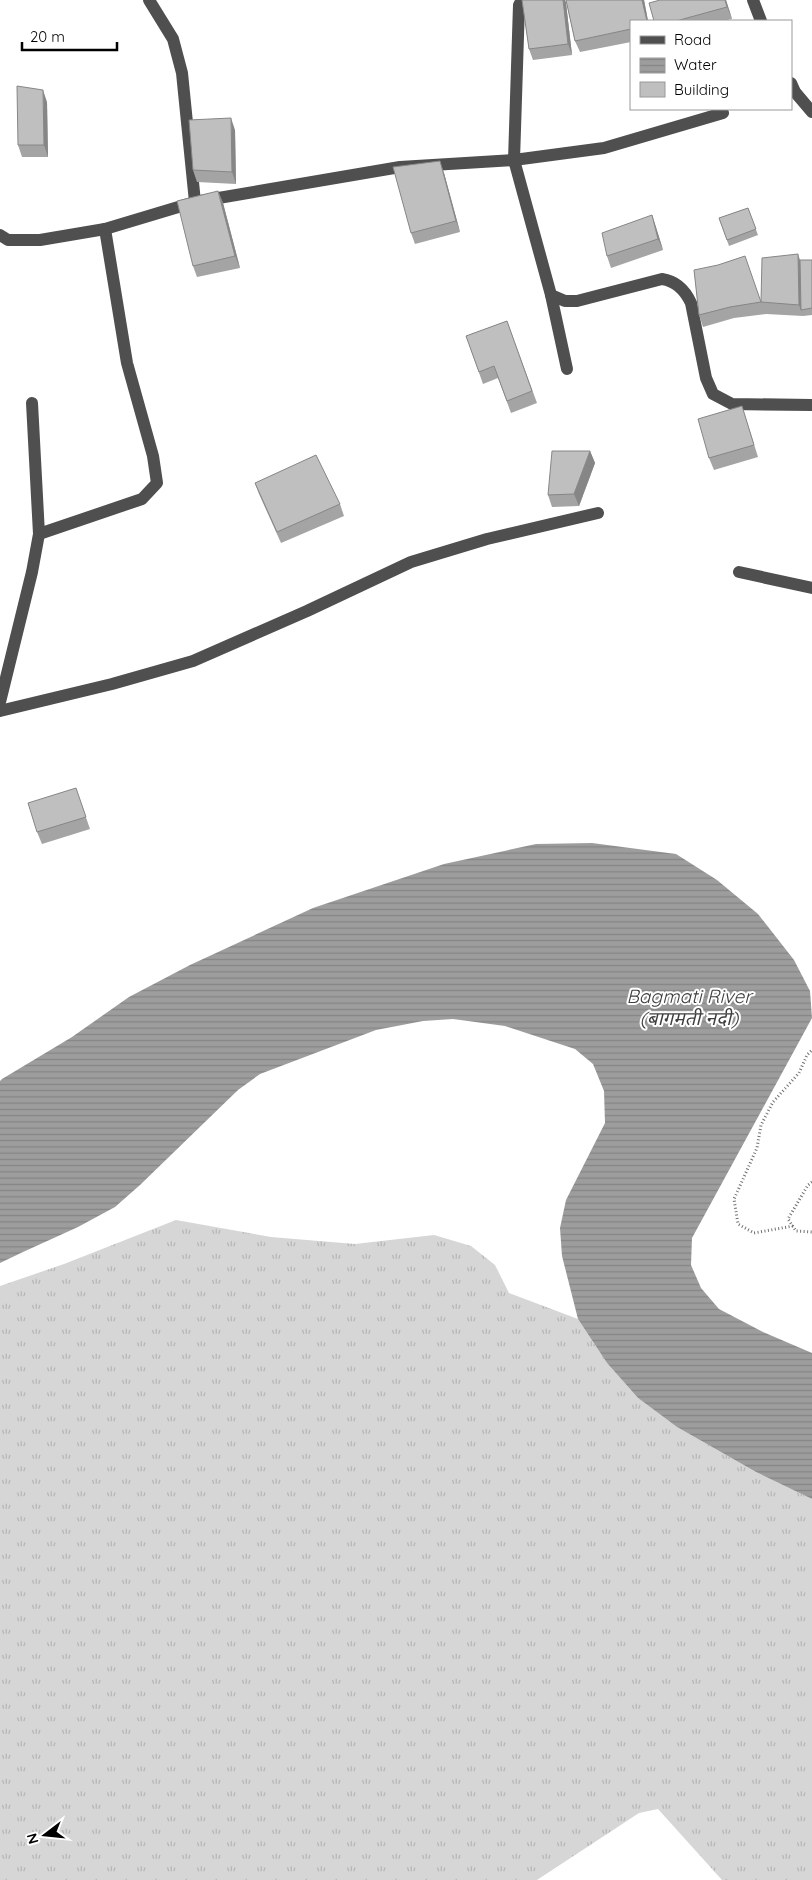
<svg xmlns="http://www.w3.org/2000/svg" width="812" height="1880" font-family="Quicksand,'Noto Sans Devanagari',sans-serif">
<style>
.grass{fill:url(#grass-tufts)}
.water{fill:url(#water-rules)}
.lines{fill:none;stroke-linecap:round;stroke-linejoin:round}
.path{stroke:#717171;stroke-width:3;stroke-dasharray:1 2.5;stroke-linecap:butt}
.minor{stroke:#4f4f4f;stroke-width:12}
.wall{fill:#a4a4a4}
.shaded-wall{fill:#868686}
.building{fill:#bfbfbf;stroke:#868686}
.labels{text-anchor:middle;stroke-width:4;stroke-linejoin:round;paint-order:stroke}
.water-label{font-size:19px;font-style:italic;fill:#3e3e3e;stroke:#fff}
</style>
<defs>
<pattern id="grass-tufts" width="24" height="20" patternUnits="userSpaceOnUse" patternTransform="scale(1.25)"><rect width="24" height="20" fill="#d6d6d6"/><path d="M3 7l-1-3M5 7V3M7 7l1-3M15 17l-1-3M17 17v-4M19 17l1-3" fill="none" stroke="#b6b6b6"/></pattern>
<pattern id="water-rules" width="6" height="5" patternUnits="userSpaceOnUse" patternTransform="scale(1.25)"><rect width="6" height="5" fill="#9d9d9d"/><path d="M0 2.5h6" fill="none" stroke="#858585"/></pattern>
</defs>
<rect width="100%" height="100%" fill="#fff"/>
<!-- grass -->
<path class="grass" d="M176,1220l95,17 84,7 79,-9 37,11 24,19 14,28 69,26 29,44 31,35 39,29 79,45 56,27v381h-90l-64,-71 -19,4 -102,67h-537v-594l64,-22z"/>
<!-- water -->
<path class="water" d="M592,843l84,11 41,26 41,34 36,46 16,31 2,27 -120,220 -1,27 10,23 18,21 44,23 49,21v146l-56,-27 -79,-45 -39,-29 -31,-35 -29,-44 -16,-63 -2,-28 6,-28 39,-77 -1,-32 -11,-27 -18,-15 -70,-23 -52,-7 -30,2 -47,9 -116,44 -22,16 -98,95 -25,22 -37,20 -55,25 -23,11v-182l2,-2 70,-42 57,-40 61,-32 123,-57 131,-44 92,-20z"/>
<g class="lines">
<!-- path -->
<g class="path">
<path d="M812,1182l-4,3 -20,34 8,12 16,1"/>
<path d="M793,1226l-39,7 -16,-9 -4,-25 23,-51 4,-23 12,-23 26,-29 8,-18 5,-5"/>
</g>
<!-- minor -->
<g class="minor">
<path d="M149,0l24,39 9,34 13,129"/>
<path d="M522,0l-3,5 -5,155 37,135 14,6h12l85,-22c14,2 23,11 29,24l15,75 7,16 19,10 80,1"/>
<path d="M753,0l8,21"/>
<path d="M791,83l4,9 17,20"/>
<path d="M0,235l8,5h32l65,-11 90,-27 205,-35 114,-7 90,-12 119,-35"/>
<path d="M551,295l16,74"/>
<path d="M32,403l7,131"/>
<path d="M739,572l73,16"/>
<path d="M0,702l32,-130 7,-38 103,-35 15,-16 -4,-27 -26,-93 -22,-134"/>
<path d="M0,711l112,-27 81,-23 114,-50 104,-49 76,-23 111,-26"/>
</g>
</g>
<!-- wall -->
<g class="wall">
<path d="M522,0h43l1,3 6,52 -39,5 -4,-11z"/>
<path d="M566,0h78l4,21h-17v21l-51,10 -5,-11z"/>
<path d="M660,0h66l6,19 -10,2h-68z"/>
<path d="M47,102l1,55h-26l-4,-12z"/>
<path d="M235,130l1,54 -39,-2 -4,-12z"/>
<path d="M444,173l16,59 -45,12 -4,-11z"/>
<path d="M218,191l5,12 17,65 -43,9 -4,-11z"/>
<path d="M748,208l10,27 -29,11 -10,-28z"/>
<path d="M652,215l11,35 -52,18 -4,-12z"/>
<path d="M800,260h12v55l-9,1 -37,-2 -32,4 -31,9 -4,-12 -5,-45 67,32z"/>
<path d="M507,321l30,82 -26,10 -13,-35 -15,6 -17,-48z"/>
<path d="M742,406l16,51 -44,13 -5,-12z"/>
<path d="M590,451l5,12 -16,43 -27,1 -4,-12z"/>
<path d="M255,483l85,21 4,12 -63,27 -22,-49z"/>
<path d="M80,800l10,29 -48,15 -5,-12z"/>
</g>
<!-- shaded-wall -->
<g class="shaded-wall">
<path d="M563,0h2l1,3 6,52 -4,-11z"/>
<path d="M642,0h2l4,21h-1z"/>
<path d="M725,0h1l6,19 -5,-12z"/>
<path d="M43,90l4,12 1,55 -4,-12z"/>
<path d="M231,118l4,12 1,54 -4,-12z"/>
<path d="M440,161l4,12 16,59 -4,-11z"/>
<path d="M218,191l5,12 17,65 -5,-12z"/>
<path d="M652,215l4,12 7,23 -5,-11z"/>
<path d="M798,254l4,12 -1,44 2,6 -4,-11z"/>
<path d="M590,451l5,12 -16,43 -5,-12z"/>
</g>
<!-- building -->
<g class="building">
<path d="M522,0h41l5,44 -39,5z"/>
<path d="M566,0h76l5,21h-16v8l-56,12z"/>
<path d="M660,0h65l2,7 -51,14h-22l-5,-18z"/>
<path d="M17,86l26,4 1,55h-26z"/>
<path d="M231,118l1,54 -39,-2 -4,-50z"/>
<path d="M440,161l16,60 -45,12 -18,-66z"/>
<path d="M218,191l17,65 -42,10 -16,-65z"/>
<path d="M748,208l8,21 -29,11 -8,-22z"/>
<path d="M652,215l6,24 -51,17 -5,-23z"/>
<path d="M798,254l1,51 -38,-3 1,-44z"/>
<path d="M745,256l16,46 -31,5 -31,8 -5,-45 24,-5z"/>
<path d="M800,260h12v48l-11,2z"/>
<path d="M507,321l25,70 -25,10 -13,-35 -15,6 -13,-36z"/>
<path d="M742,406l12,39 -45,13 -11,-39z"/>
<path d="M552,451h38l-16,43 -26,1z"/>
<path d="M316,455l24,49 -63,28 -22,-49z"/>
<path d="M76,788l10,29 -49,15 -9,-29z"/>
</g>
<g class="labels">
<!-- water labels -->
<g class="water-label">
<text x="689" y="1003">Bagmati River<tspan x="689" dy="22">(बागमती नदी)</tspan></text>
</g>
</g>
<!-- legend -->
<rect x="630" y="20" width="162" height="90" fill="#ffffff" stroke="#999999"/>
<rect x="640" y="36" width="25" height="8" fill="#4f4f4f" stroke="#999999"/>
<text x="674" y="45" font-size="15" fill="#000000">Road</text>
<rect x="640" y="58" width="25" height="15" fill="url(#water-rules)" stroke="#999999"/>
<text x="674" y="70" font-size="15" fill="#000000">Water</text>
<rect x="640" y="82" width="25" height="15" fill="#bfbfbf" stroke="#999999"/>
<text x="674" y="95" font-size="15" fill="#000000">Building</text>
<!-- north arrow -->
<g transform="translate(45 1835) rotate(254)" stroke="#ffffff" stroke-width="4" paint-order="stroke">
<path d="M0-4L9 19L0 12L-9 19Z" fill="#000000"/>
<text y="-8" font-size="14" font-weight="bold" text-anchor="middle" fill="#000000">N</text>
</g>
<!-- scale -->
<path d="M22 42v8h95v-8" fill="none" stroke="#000000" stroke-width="2.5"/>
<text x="30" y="42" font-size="15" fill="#000000" stroke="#ffffff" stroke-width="4" paint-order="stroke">20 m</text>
</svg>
